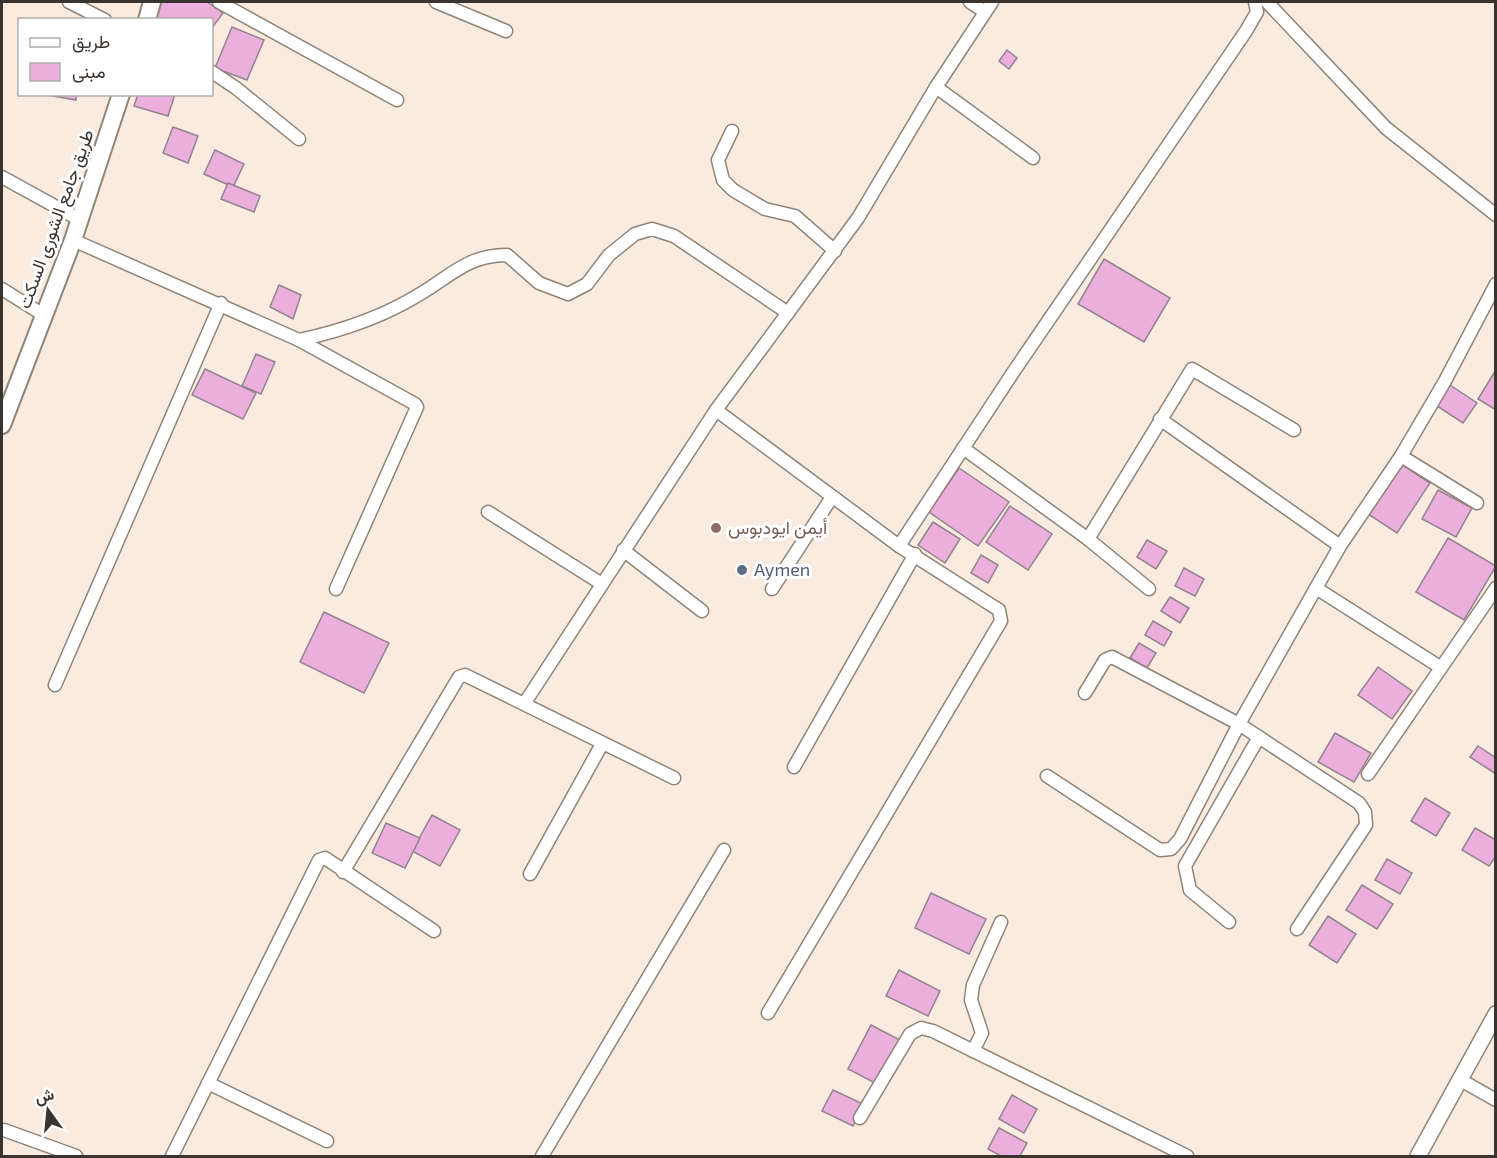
<svg xmlns="http://www.w3.org/2000/svg" width="1497" height="1158" font-family="'Exo 2',Vazirmatn,sans-serif">
<style>
.building{fill:#ebaedd;stroke:#92848e;stroke-width:1.5}
.lines{fill:none;stroke-linecap:round;stroke-linejoin:round}
.minor-casing{stroke:#908479;stroke-width:15}
.tertiary-casing{stroke:#908479;stroke-width:18}
.secondary-casing{stroke:#908479;stroke-width:20}
.minor{stroke:#fff;stroke-width:12}
.tertiary{stroke:#fff;stroke-width:15}
.secondary{stroke:#fff;stroke-width:16}
.education-dot{fill:#8d6e63;stroke:#fff;stroke-width:2}
.service-dot{fill:#5c6f8a;stroke:#fff;stroke-width:2}
.labels{text-anchor:middle;stroke-width:6;stroke-linejoin:round;paint-order:stroke}
.street-label{font-size:18px;fill:#39342f;stroke:#fff}
.education-label{font-size:18px;fill:#785e54;stroke:#fff;text-anchor:start}
.service-label{font-size:18px;fill:#4e5e75;stroke:#fff;text-anchor:start}
</style>
<rect width="100%" height="100%" fill="#f9ebdf"/>
<!-- building -->
<g class="building">
<path d="M160,2h47l16,11 -11,15v-8h-58z"/>
<path d="M232,27l32,13 -17,40 -32,-12z"/>
<path d="M1007,50l10,8 -8,11 -10,-8z"/>
<path d="M41,94h35v6z"/>
<path d="M138,94h37l-7,22 -34,-10z"/>
<path d="M173,127l25,9 -10,27 -25,-10z"/>
<path d="M215,150l29,14 -11,23 -29,-13z"/>
<path d="M228,183l32,13 -6,16 -33,-13z"/>
<path d="M1104,259l66,39 -26,44 -66,-38z"/>
<path d="M279,285l22,10 -8,24 -23,-12z"/>
<path d="M256,354l19,8 -14,32 -19,-8z"/>
<path d="M205,369l51,24 -13,26 -51,-24z"/>
<path d="M1494,373l2,1v36l-18,-11z"/>
<path d="M1450,385l27,18 -14,20 -26,-17z"/>
<path d="M1401,464l29,19 -33,50 -29,-19z"/>
<path d="M959,468l50,34 -31,44 -49,-34z"/>
<path d="M1438,490l34,18 -16,29 -34,-18z"/>
<path d="M1010,506l42,28 -24,36 -42,-28z"/>
<path d="M933,522l27,17 -15,24 -27,-18z"/>
<path d="M1448,538l48,28 -32,54 -48,-28z"/>
<path d="M1147,540l20,11 -11,18 -19,-12z"/>
<path d="M981,555l17,10 -10,18 -17,-10z"/>
<path d="M1184,568l20,11 -9,17 -20,-10z"/>
<path d="M1170,597l19,11 -9,15 -19,-12z"/>
<path d="M324,612l65,31 -25,50 -64,-31z"/>
<path d="M1153,621l19,11 -8,14 -19,-11z"/>
<path d="M1139,643l17,10 -9,15 -17,-10z"/>
<path d="M1378,667l34,24 -20,28 -34,-24z"/>
<path d="M1335,733l36,20 -17,29 -36,-20z"/>
<path d="M1478,746l18,12v16l-26,-17z"/>
<path d="M1425,798l25,15 -14,23 -25,-15z"/>
<path d="M432,815l28,15 -20,36 -28,-15z"/>
<path d="M386,823l34,15 -15,30 -33,-15z"/>
<path d="M1475,828l21,12v16l-7,10 -27,-16z"/>
<path d="M1387,859l25,14 -12,21 -25,-14z"/>
<path d="M1362,885l31,19 -16,25 -31,-19z"/>
<path d="M931,893l55,26 -17,35 -54,-26z"/>
<path d="M1328,916l28,18 -19,29 -28,-18z"/>
<path d="M899,970l41,21 -12,25 -42,-20z"/>
<path d="M871,1025l29,15 -23,44 -29,-15z"/>
<path d="M833,1090l30,14 -10,22 -31,-15z"/>
<path d="M1012,1095l25,14 -13,24 -25,-14z"/>
<path d="M999,1128l28,15 -7,13h-19l-13,-7z"/>
</g>
<g class="lines">
<defs>
<g id="minor">
<path d="M69,2l36,18"/>
<path d="M219,2l178,98"/>
<path d="M436,2l70,29"/>
<path d="M970,2l15,10"/>
<path d="M1267,2l119,126 110,87"/>
<path d="M212,72l24,16 63,51"/>
<path d="M936,87l97,71"/>
<path d="M732,131l-14,29 5,20 10,10 32,19 30,7 40,35"/>
<path d="M2,177l78,43"/>
<path d="M73,240l226,100c42,-9 84,-23 121,-46 32,-19 48,-39 87,-39l32,28 29,11 19,-10 22,-29 26,-21 17,-5 22,7 114,77"/>
<path d="M2,289l40,25"/>
<path d="M299,340l116,64 2,3 -81,182"/>
<path d="M716,410l183,136 100,64 2,11 -233,392"/>
<path d="M1160,419l180,127"/>
<path d="M963,448l125,91 104,-170 102,61"/>
<path d="M1401,456l76,47"/>
<path d="M488,512l114,72"/>
<path d="M1088,539l61,50"/>
<path d="M899,546l113,-172 234,-343 11,-19 -2,-10"/>
<path d="M623,550l79,61"/>
<path d="M1316,588l124,79"/>
<path d="M772,589l60,-92"/>
<path d="M55,685l166,-382"/>
<path d="M1085,693l20,-33 7,-3 127,67 120,79 6,9 1,13 -69,104"/>
<path d="M524,704l192,-294 142,-192 78,-131 56,-85"/>
<path d="M794,767l121,-213"/>
<path d="M1368,774l128,-186"/>
<path d="M1047,776l113,74 11,-1 9,-10 59,-115 77,-136 24,-42 61,-90 44,-75 51,-97"/>
<path d="M343,872l116,-195 6,-2 209,103"/>
<path d="M530,874l72,-130"/>
<path d="M1229,922l-39,-32 -5,-24 74,-129"/>
<path d="M973,1051l9,-18 -11,-33 2,-15 28,-63"/>
<path d="M1459,1079l37,21"/>
<path d="M208,1083l119,58"/>
<path d="M860,1118l50,-84 11,-6 12,3 254,125"/>
<path d="M4,1130l72,26"/>
<path d="M172,1156l147,-296 6,-2 109,73"/>
<path d="M542,1156l182,-306"/>
</g>
<path id="tertiary" d="M1418,1156l78,-142"/>
<g id="secondary">
<path d="M147,20l5,-18"/>
<path d="M2,425l71,-185 48,-146"/>
</g>
</defs>
<!-- minor casing -->
<use href="#minor" class="minor-casing"/>
<!-- tertiary casing -->
<use href="#tertiary" class="tertiary-casing"/>
<!-- secondary casing -->
<use href="#secondary" class="secondary-casing"/>
<!-- minor -->
<use href="#minor" class="minor"/>
<!-- tertiary -->
<use href="#tertiary" class="tertiary"/>
<!-- secondary -->
<use href="#secondary" class="secondary"/>
</g>
<!-- markers -->
<circle class="education-dot" cx="716" cy="528" r="6"/>
<circle class="service-dot" cx="742" cy="570" r="6"/>
<g class="labels">
<!-- street labels -->
<g class="street-label">
<text transform="translate(56 219) rotate(-70)" y="6">طريق جامع الشورى السكت</text>
</g>
<!-- education labels -->
<g class="education-label">
<text x="728" y="534">أيمن ايودبوس</text>
</g>
<!-- service labels -->
<g class="service-label">
<text x="754" y="576">Aymen</text>
</g>
</g>
<!-- border -->
<rect width="1497" height="1158" fill="none" stroke="#39342f" stroke-width="6"/>
<!-- legend -->
<rect x="18" y="18" width="195" height="78" fill="#ffffff" stroke="#b0aeac" stroke-width="1.5"/>
<rect x="30" y="38" width="30" height="9" fill="#ffffff" stroke="#b0aeac" stroke-width="1.5"/>
<text x="72" y="48" font-size="18" fill="#39342f">طريق</text>
<rect x="30" y="63" width="30" height="18" fill="#ebaedd" stroke="#b0aeac" stroke-width="1.5"/>
<text x="72" y="78" font-size="18" fill="#39342f">مبنى</text>
<!-- north arrow -->
<g transform="translate(48 1110) rotate(345)" stroke="#ffffff" stroke-width="4.5" paint-order="stroke">
<path d="M0-4.5L10 22L0 15L-10 22Z" fill="#39342f"/>
<text y="-9" font-size="16" font-weight="bold" text-anchor="middle" fill="#39342f">ش</text>
</g>
</svg>
